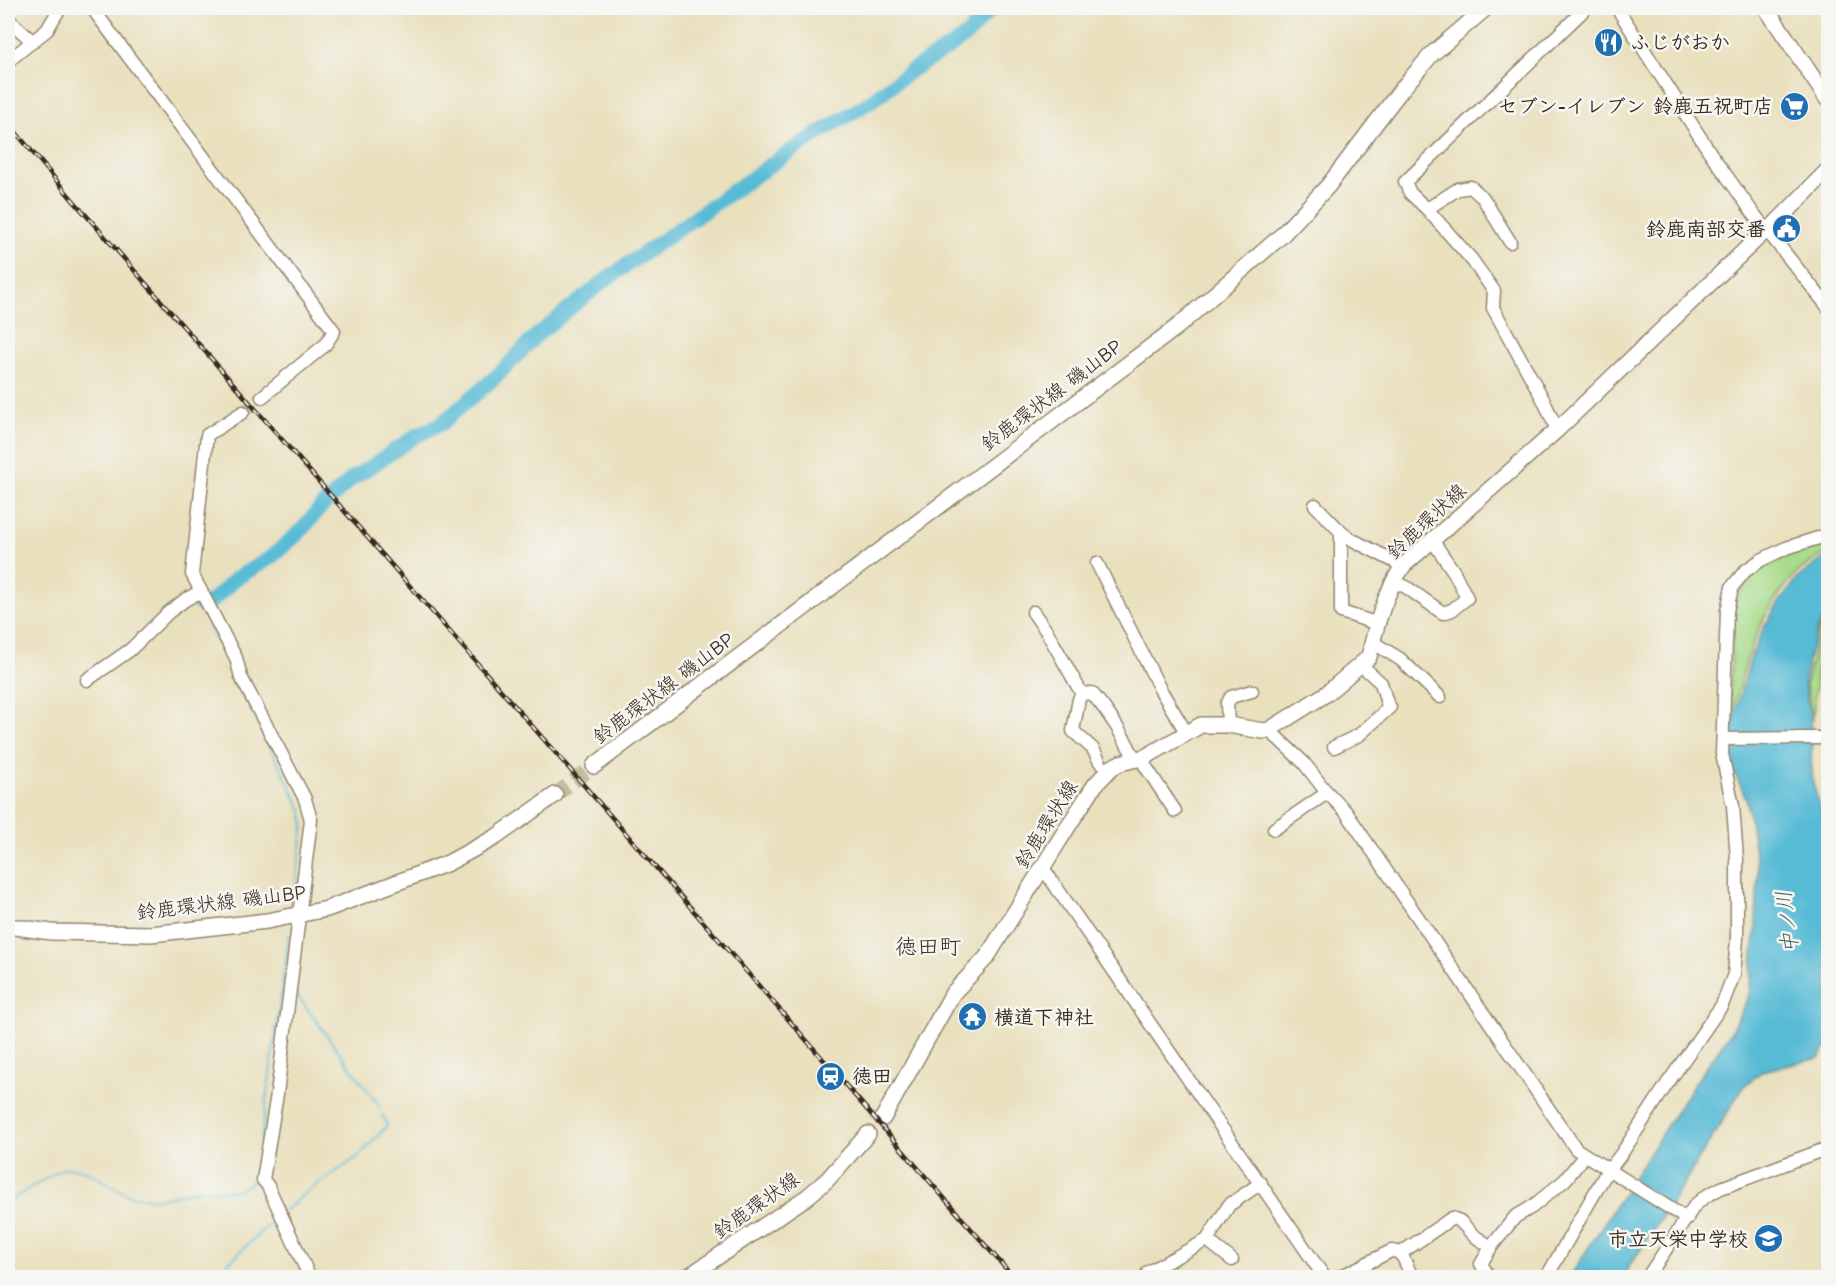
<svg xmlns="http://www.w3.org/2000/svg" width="1836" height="1285" font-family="'Comic Neue','Klee One',sans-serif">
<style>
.green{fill:#a8db8a;stroke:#728254;stroke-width:1.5}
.water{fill:#58bbd6;stroke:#4a727a;stroke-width:1.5}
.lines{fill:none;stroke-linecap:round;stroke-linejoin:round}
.stream{stroke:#58bbd6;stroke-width:2}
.river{stroke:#58bbd6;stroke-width:15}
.minor-tunnel{stroke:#c6bc9d;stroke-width:12;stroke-dasharray:12 6;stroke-linecap:butt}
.major-tunnel{stroke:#c6bc9d;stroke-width:15;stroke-dasharray:15 8;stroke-linecap:butt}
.minor-casing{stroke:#92856e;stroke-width:15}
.major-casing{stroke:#92856e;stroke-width:18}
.minor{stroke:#fff;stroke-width:12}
.major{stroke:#fff;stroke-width:15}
.rail-casing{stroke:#3b2a1e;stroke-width:4.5}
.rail{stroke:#f6f6f2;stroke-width:2;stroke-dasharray:7;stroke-linecap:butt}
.labels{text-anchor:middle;stroke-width:5;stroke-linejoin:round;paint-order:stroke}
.poi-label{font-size:20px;font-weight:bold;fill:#3b2a1e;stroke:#f6f6f2;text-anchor:start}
.street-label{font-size:20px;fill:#3b2a1e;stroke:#f6f6f2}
.water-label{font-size:21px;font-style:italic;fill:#455d5e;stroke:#f6f6f2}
.quarter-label{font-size:22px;fill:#3b2a1e;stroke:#f6f6f2}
</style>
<rect width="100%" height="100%" fill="#f6f6f2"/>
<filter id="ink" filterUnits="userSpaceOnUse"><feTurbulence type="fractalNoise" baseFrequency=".0167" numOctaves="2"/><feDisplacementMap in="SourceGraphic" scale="12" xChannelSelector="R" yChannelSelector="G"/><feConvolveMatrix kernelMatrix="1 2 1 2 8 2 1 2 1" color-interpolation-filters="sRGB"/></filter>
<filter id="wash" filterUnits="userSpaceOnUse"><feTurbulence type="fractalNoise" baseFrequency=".008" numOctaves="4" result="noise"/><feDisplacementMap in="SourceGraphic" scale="24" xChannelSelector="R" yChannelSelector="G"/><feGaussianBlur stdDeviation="1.35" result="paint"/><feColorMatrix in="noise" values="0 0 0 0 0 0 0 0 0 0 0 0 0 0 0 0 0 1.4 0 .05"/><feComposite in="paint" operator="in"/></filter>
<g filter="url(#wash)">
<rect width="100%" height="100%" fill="#e9e0bd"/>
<!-- green -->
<g class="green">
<path d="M1828,540v11c-11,8 -24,15 -34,25 -41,43 -51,97 -66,153l6,-126c16,-38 58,-51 94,-63z"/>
<path d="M1828,616v30l-12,27 -3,48 -7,-37 13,-55z"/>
</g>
<!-- water -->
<path class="water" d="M1828,555v56l-10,16 -9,29 -5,26 9,51 -2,26 2,25 15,49v212l-9,13 -57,13 -19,16 -70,114 -51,76 -53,1 113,-176 51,-73 16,-34 7,-69 2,-54 -11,-71 -15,-35 -3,-15v-17l23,-79 12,-28 16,-26 19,-24z"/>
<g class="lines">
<!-- stream -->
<g class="stream">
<path d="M201,605v5l102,202 1,12 -9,65"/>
<path d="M315,833l2,-12"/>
<path d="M294,991l86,116"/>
<path d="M8,1202c11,-6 51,-34 59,-34 27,-1 42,22 67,28 21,6 38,-1 59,-5 23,-4 47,9 63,-15l33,-241"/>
<path d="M284,1211l24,-20 51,-35 26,-28 2,-4 -5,-10"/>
<path d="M207,1278l20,-14 50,-47"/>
</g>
<!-- river -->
<path class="river" d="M201,605l11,-4 23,-22 35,-21 30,-26 20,-24 32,-29 64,-43 26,-13 56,-48 39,-40 67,-54 188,-131 79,-49 41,-31 41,-25 15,-11 20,-22 8,-4"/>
</g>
</g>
<g filter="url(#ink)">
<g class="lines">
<!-- minor-tunnel -->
<path class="minor-tunnel" d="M243,412l19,-15"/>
<!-- major-tunnel -->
<path class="major-tunnel" d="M555,795l39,-29"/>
<defs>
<g id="minor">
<path d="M92,8l242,323 -9,14 -63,52"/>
<path d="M1617,8l94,146 42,59 75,94"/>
<path d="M8,19l25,23"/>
<path d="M8,61l39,-31 13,-22"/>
<path d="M1427,209l31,-20 13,-2 12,11 27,44"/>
<path d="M243,412l-36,23 -15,139 44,84 5,19 64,122 6,21 -34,274 -14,86 5,6 42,92"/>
<path d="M1557,430l-13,-29 -51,-93 1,-17 -22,-31 -45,-51 -17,-16 -5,-11 181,-174"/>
<path d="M1315,505l26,27v80l37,12"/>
<path d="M1341,532l8,6 54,28"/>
<path d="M1097,563l63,126 26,43"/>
<path d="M1393,581l13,6 37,26 9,-3 15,-12 -13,-26 -22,-32"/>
<path d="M1033,612l14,20 35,62 10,-1c18,21 31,42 43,66"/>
<path d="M1372,642l28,17 40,38"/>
<path d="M87,680l43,-30 39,-38 16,-12 16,-9"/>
<path d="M1082,694l-3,5 -6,32 20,18 7,13"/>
<path d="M1228,725l-1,-21 4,-7 21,-6"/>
<path d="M1269,730l35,33 20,26 22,23 230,337 111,70"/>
<path d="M1723,739l95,-1"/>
<path d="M1334,747l25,-12 31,-28 -3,-4 -6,-20 -21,-19"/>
<path d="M1140,758l35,53"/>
<path d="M1274,829l53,-36"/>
<path d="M1043,868l282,410"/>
<path d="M1207,1240l25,20"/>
<path d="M1401,1253l51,-35 8,3 13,14 18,12 24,-30 17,-10 33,-27 20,-25"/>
<path d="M1148,1272l59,-32 22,-35 32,-22"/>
<path d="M1338,1278l53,-27c14,-1 15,17 22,27"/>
<path d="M1490,1278l-9,-14 10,-17"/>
<path d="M1546,1278l59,-103 17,-22 45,-69 55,-79 12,-31 3,-35v-80l-4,-53 -11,-52 5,-143 5,-24 13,-16 16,-11 25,-12 42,-13"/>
<path d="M1647,1278l48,-73 11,-9 15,-8 107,-40"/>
</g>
<g id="major">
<path d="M1766,8l62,92"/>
<path d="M594,766l583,-439 104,-91 47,-50 73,-96 30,-35 55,-47"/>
<path d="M8,926l43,6 100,2 116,-13 60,-12 121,-46 48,-26 59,-42"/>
<path d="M883,1118l70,-125 34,-36 80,-129 28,-43 16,-17 9,-5 25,-6 56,-32h27l35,6 6,-1 57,-36 43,-37c7,-32 16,-64 34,-91l154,-136 209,-200 5,-2 57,-58"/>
<path d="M686,1278l121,-81 20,-17 41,-46"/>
</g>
</defs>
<!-- minor casing -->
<use href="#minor" class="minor-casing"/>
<!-- major casing -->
<use href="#major" class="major-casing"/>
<!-- minor -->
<use href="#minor" class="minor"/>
<!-- major -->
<use href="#major" class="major"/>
<defs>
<path id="rail" d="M8,123l64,76 942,1079"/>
</defs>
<!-- rail casing -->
<use href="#rail" class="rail-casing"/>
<!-- rail -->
<use href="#rail" class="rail"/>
</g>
</g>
<!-- icons -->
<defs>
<symbol id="restaurant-disc" viewBox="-11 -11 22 22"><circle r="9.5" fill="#1f6fb2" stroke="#f6f6f2"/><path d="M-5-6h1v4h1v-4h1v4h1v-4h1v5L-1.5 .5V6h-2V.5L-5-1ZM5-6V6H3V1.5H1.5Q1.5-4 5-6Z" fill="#fff"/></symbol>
<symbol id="supermarket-disc" viewBox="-11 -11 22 22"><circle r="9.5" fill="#1f6fb2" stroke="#f6f6f2"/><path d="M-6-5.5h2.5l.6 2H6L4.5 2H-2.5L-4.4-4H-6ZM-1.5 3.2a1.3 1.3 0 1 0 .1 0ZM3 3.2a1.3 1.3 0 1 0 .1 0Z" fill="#fff"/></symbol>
<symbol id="civic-disc" viewBox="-11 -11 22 22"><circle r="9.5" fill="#1f6fb2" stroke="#f6f6f2"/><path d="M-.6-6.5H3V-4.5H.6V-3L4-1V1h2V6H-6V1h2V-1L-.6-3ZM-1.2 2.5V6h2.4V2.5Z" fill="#fff"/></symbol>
<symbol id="temple-disc" viewBox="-11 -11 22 22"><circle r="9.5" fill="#1f6fb2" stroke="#f6f6f2"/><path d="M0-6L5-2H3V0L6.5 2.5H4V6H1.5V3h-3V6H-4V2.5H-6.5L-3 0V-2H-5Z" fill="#fff"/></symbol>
<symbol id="station-disc" viewBox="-11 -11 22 22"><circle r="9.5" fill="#1f6fb2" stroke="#f6f6f2"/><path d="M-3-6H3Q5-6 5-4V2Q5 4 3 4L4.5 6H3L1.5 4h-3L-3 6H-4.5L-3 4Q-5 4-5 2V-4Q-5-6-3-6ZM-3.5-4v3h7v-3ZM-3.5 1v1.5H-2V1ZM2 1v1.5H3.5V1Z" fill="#fff"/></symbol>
<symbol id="school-disc" viewBox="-11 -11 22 22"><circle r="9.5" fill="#1f6fb2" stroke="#f6f6f2"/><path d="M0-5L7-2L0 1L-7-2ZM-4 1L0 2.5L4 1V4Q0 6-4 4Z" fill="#fff"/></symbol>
</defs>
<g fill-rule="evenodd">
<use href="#restaurant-disc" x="1592" y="26" width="33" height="33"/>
<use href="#supermarket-disc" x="1778" y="90" width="33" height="33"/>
<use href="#civic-disc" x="1770" y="212" width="33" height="33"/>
<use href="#temple-disc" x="956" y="1000" width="33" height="33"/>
<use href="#station-disc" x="814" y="1060" width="33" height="33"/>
<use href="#school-disc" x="1752" y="1222" width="33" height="33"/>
</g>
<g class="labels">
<!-- poi labels -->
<g class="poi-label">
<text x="1630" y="49">ふじがおか</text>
<text x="1773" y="113" text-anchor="end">セブン-イレブン 鈴鹿五祝町店</text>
<text x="1766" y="236" text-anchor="end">鈴鹿南部交番</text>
<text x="994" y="1024">横道下神社</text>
<text x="852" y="1083">徳田</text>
<text x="1748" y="1246" text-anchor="end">市立天栄中学校</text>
</g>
<!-- street labels -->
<g class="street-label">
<text transform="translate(1051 395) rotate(-37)" y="7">鈴鹿環状線 磯山BP</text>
<text transform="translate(1426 521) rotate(-43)" y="7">鈴鹿環状線</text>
<text transform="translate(663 688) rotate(-37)" y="7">鈴鹿環状線 磯山BP</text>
<text transform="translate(1046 824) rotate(-58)" y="7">鈴鹿環状線</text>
<text transform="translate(221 902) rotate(-7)" y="7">鈴鹿環状線 磯山BP</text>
<text transform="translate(756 1205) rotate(-35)" y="7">鈴鹿環状線</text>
</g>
<!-- water labels -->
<g class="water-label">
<text transform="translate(1787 922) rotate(-97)" y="7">中ノ川</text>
</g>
<!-- quarter labels -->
<g class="quarter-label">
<text x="928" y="954">徳田町</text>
</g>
</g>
<!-- margin -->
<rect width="1836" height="1285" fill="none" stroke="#f6f6f2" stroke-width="30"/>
</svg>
